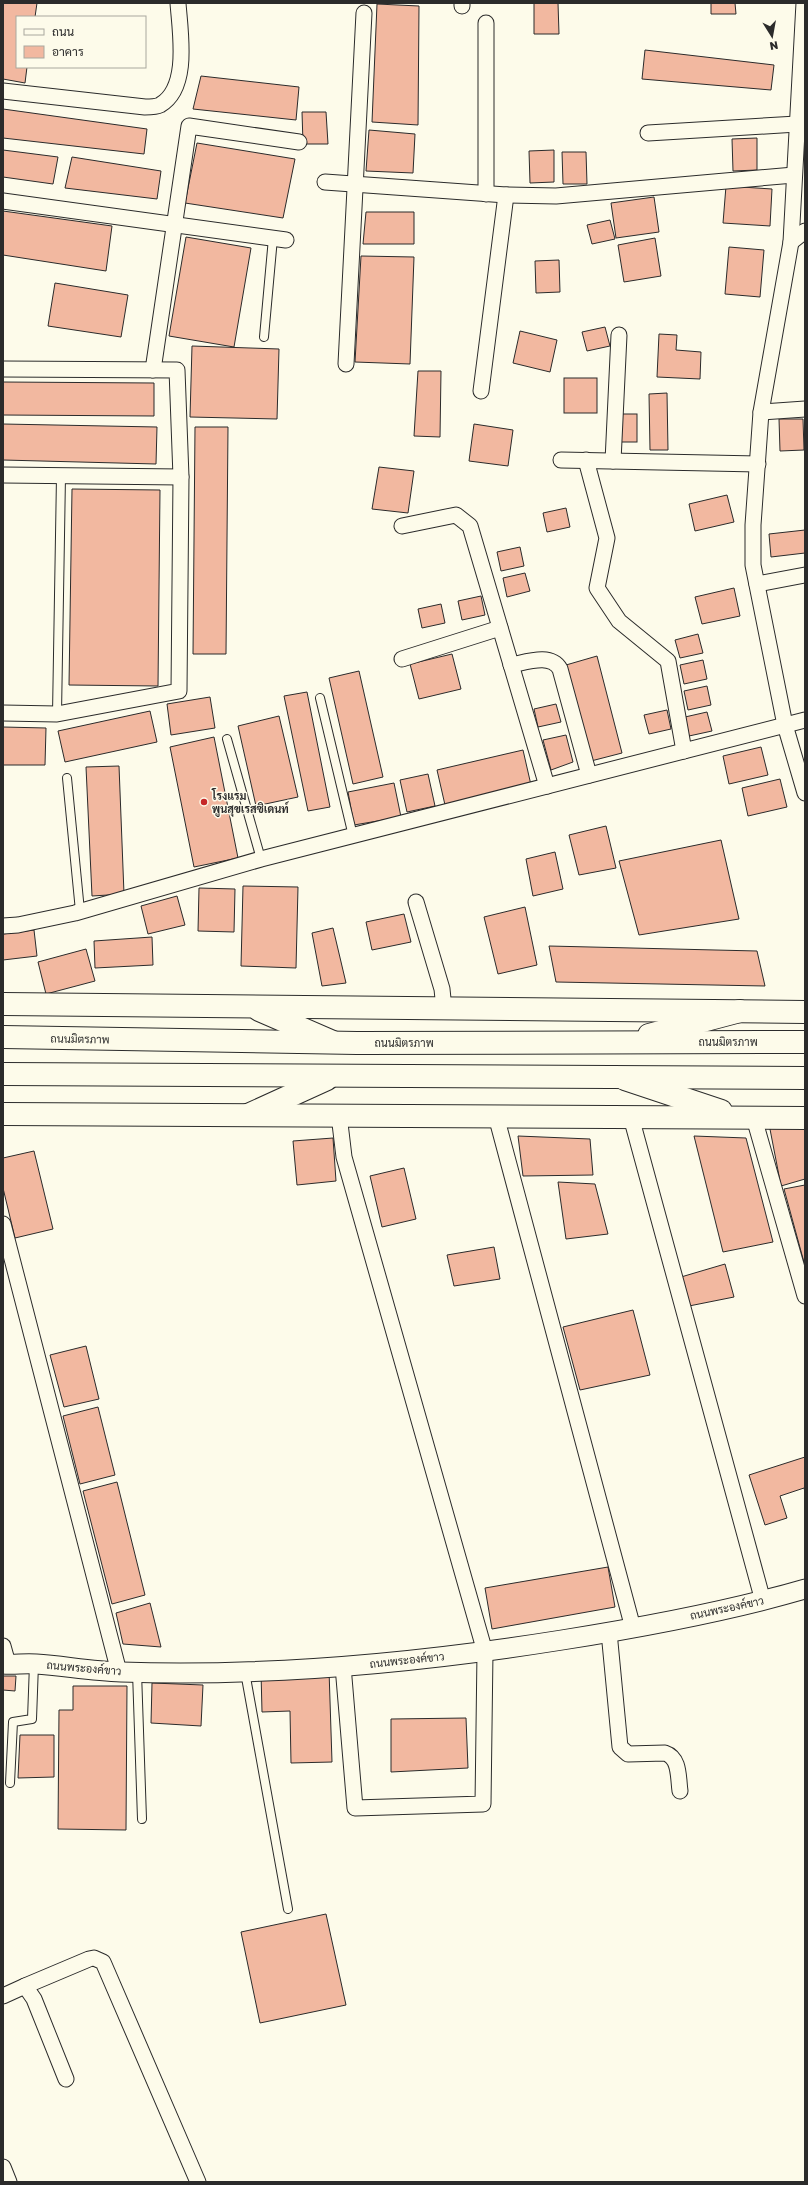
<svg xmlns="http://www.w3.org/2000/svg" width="808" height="2185" font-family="'Golos Text',Sarabun,sans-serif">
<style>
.building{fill:#f2b8a0;stroke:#2b2b2b}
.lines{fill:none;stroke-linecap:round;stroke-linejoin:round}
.service-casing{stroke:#2b2b2b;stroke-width:10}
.minor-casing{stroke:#2b2b2b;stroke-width:17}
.tertiary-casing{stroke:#2b2b2b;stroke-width:21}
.secondary-casing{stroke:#2b2b2b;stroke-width:24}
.primary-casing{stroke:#2b2b2b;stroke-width:24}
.service{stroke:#fdfbea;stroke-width:8}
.minor{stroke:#fdfbea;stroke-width:15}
.tertiary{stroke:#fdfbea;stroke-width:19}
.secondary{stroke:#fdfbea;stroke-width:22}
.primary{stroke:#fdfbea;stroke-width:22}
.poi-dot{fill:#c62828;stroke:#fdfbea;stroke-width:1.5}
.labels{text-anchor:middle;stroke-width:3;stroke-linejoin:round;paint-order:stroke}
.poi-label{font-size:11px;font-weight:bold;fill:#2b2b2b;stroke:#fdfbea;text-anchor:start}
.street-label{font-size:11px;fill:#2b2b2b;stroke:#fdfbea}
</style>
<rect width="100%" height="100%" fill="#fdfbea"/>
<!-- building -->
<g class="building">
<path d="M3,3h34l-2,14h-18v50h10l-2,16 -22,-4z"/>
<path d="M534,3h24l1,31h-25z"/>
<path d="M711,3h24l1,11h-25z"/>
<path d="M377,4l42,2 -1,119 -46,-3z"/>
<path d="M645,50l129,15 -3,25 -129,-11z"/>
<path d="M201,76l98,11 -3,33 -103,-11z"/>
<path d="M3,109l144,20 -3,25 -141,-16z"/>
<path d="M302,112h24l2,32h-25z"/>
<path d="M369,130l46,4 -2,39 -47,-2z"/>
<path d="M757,138v32l-24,1 -1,-32z"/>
<path d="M197,143l98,16 -12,59 -98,-15z"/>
<path d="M3,150l55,7 -5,27 -50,-7z"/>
<path d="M554,150v32l-24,1 -1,-32z"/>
<path d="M562,152h24l1,32h-24z"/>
<path d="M72,157l89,14 -4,28 -92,-11z"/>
<path d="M726,186l46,3 -2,37 -47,-3z"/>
<path d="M654,197l5,35 -43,6 -5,-35z"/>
<path d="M3,211l109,15 -6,45 -103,-16z"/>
<path d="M366,212h48v32h-51z"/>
<path d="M610,220l5,19 -23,5 -5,-19z"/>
<path d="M186,237l65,11 -17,99 -65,-11z"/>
<path d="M655,238l6,38 -37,6 -6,-37z"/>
<path d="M729,247l35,3 -4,47 -35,-3z"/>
<path d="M361,256l53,1 -4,107 -55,-2z"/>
<path d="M559,260l1,32 -24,1 -1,-32z"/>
<path d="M55,283l73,12 -7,42 -73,-11z"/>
<path d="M605,327l5,19 -23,5 -5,-19z"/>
<path d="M520,331l37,9 -7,32 -37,-9z"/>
<path d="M659,334l18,1 -1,15 25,2 -1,27 -43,-2z"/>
<path d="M192,346l87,3 -2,70 -87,-2z"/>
<path d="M418,371h23l-1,66 -26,-1z"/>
<rect x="564" y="378" width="33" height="35"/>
<path d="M3,382l151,1v33l-151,-1z"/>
<path d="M667,393l1,57h-18l-1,-56z"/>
<rect x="617" y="414" width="20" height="28"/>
<path d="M779,419h24l1,31 -24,1z"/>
<path d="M3,424l154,3 -1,37 -153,-4z"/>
<path d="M474,424l39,6 -5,36 -39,-5z"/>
<path d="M195,427h33l-2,227h-33z"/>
<path d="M379,467l35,4 -6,42 -36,-4z"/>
<path d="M72,489l88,1 -2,196 -89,-1z"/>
<path d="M727,495l7,27 -39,9 -6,-27z"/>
<path d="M566,508l4,19 -23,5 -4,-19z"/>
<path d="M805,530v23l-34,4 -2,-23z"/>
<path d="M520,547l4,19 -23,5 -4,-19z"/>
<path d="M525,573l5,18 -23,6 -4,-19z"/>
<path d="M734,588l6,28 -38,8 -7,-27z"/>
<path d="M481,596l4,19 -23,5 -4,-19z"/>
<path d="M441,604l4,19 -23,5 -4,-19z"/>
<path d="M698,634l5,19 -23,5 -5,-18z"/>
<path d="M452,654l9,35 -42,10 -9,-35z"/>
<path d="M597,656l25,97 -31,8 -25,-96z"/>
<path d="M703,660l4,19 -23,5 -4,-19z"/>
<path d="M359,671l24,106 -30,7 -24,-106z"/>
<path d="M707,686l4,19 -23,5 -4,-19z"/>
<path d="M307,692l23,115 -22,4 -24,-115z"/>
<path d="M210,697l5,31 -44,7 -4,-31z"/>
<path d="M556,704l5,18 -23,5 -4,-18z"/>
<path d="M667,710l4,19 -22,5 -5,-19z"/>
<path d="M150,711l7,31 -92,20 -7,-31z"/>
<path d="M707,712l5,19 -23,5 -4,-19z"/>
<path d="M279,716l19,81 -42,9 -18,-80z"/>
<path d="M3,727l43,1 -1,37h-42z"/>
<path d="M566,735l7,27 -22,8 -8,-30z"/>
<path d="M214,737l24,121 -44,9 -24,-120z"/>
<path d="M761,747l7,28 -39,9 -6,-28z"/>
<path d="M523,750l8,35 -86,20 -8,-35z"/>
<path d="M119,766l5,128 -32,2 -6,-129z"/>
<path d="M428,774l7,32 -28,6 -7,-32z"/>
<path d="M780,779l7,28 -39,9 -6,-28z"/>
<path d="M394,783l7,34 -47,8 -6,-33z"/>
<path d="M606,826l10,42 -37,7 -10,-40z"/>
<path d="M721,840l18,79 -100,16 -20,-74z"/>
<path d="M555,852l8,37 -30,7 -7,-37z"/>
<path d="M243,886l55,1 -2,81 -55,-2z"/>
<path d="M199,888l36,1 -1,43 -36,-1z"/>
<path d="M177,896l8,29 -37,9 -7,-28z"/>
<path d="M525,907l12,58 -39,9 -14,-57z"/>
<path d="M404,914l7,28 -39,8 -6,-28z"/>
<path d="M333,928l13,55 -24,3 -10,-53z"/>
<path d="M34,930l3,26 -34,4v-26z"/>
<path d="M152,937l1,28 -58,3 -1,-27z"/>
<path d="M549,946l208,5 8,35 -209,-4z"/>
<path d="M86,949l9,32 -49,13 -8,-32z"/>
<path d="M769,1124l36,4v51l-24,7z"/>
<path d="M518,1136l72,3 3,36 -70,1z"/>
<path d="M694,1136l52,2 27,104 -50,10z"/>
<path d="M333,1138l3,43 -39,4 -4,-44z"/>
<path d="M34,1151l19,78 -38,9 -12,-50v-30z"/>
<path d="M404,1168l12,51 -34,8 -12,-51z"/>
<path d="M558,1182l37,2 13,50 -42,5z"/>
<path d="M805,1185v81l-21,-77z"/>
<path d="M494,1247l6,32 -46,7 -7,-31z"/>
<path d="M725,1264l9,33 -45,9 -8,-29z"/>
<path d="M633,1310l17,65 -70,15 -17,-63z"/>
<path d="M86,1346l13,53 -35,8 -14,-52z"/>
<path d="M98,1407l17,68 -35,9 -17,-68z"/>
<path d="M805,1457v35l-1,-4 -24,8 7,22 -22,7 -16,-50z"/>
<path d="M117,1482l28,113 -33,9 -29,-113z"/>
<path d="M608,1567l7,40 -123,22 -7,-41z"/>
<path d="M150,1603l11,44 -38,-3 -7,-31z"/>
<path d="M329,1670l3,92 -41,1 -1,-52 -28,1 -1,-40z"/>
<path d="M3,1676h13l-1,15 -12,-1z"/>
<path d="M152,1683l51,2 -2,41 -50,-3z"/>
<path d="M73,1686h54l-1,144 -68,-1 1,-119h14z"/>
<path d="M466,1718l2,50 -77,4v-53z"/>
<path d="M20,1735h34v42l-36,1z"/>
<path d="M326,1914l20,91 -86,18 -19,-91z"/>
</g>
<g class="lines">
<defs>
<g id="service">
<path d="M264,337l9,-99"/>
<path d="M320,698l33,138"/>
<path d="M57,714l4,-238"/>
<path d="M227,739l34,120"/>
<path d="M67,778l13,133"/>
<path d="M137,1672l5,147"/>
<path d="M245,1672l43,237"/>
<path d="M10,1783l3,-61 19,-3 2,-55"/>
</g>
<g id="minor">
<path d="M462,3v3"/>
<path d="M804,3l-13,239 -30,170 -8,113v40l32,160 20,68"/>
<path d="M486,23v171"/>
<path d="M3,91l142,16c5,0 11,0 15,-2 30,-17 20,-73 18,-102"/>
<path d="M648,133l149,-9"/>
<path d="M325,182l181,13 50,1 238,-21"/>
<path d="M3,201l283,39"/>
<path d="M791,242l14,-11"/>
<path d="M346,364l18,-351"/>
<path d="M3,369l174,1 4,107 -2,214 -122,23 -54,-1"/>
<path d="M153,370l36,-244 110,16"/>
<path d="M481,391l25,-196"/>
<path d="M761,412l44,-3"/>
<path d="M561,460l197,4"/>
<path d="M586,460l21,78 -10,50 22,33 49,40 16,90"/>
<path d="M613,461l6,-126"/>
<path d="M3,475l178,2"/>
<path d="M402,526l54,-11 14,11 77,260"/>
<path d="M757,584l48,-9"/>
<path d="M402,659l98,-31"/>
<path d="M511,665c16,-3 40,-12 49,4l29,106"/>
<path d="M416,902l26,87 2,20"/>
<path d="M3,926l15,-1 57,-12 186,-54 544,-139"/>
<path d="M339,1115l5,42 141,495 -2,152 -128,4 -12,-142"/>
<path d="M496,1116l137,512"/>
<path d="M631,1117l132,484"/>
<path d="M754,1118l51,178"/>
<path d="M3,1224l116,448"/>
<path d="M609,1632l11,115 8,7 37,-1c15,5 13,24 15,38"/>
<path d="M3,1646l5,18"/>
<path d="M25,1986l64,-27 5,-1 9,4 95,220"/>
<path d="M3,1996l22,-10 9,13 32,80"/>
<path d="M3,2167l6,15"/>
</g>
<path id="tertiary" d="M3,1664c11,1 22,-1 33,0 28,2 56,7 85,8 147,5 296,-9 441,-32 82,-13 164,-28 243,-51"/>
<g id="secondary">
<path d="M3,1004l802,8"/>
<path d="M259,1010l74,32"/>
<path d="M625,1079l96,32"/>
<path d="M3,1114l802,4"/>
</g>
<g id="primary">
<path d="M649,1035l91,-24"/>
<path d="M3,1037l354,6 448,-1"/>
<path d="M3,1074l802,4"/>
<path d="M248,1115l79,-36"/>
</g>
</defs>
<!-- service casing -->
<use href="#service" class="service-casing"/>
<!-- minor casing -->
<use href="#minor" class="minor-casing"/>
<!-- tertiary casing -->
<use href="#tertiary" class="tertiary-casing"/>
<!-- secondary casing -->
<use href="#secondary" class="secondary-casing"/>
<!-- primary casing -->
<use href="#primary" class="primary-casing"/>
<!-- service -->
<use href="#service" class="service"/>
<!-- minor -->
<use href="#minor" class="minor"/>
<!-- tertiary -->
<use href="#tertiary" class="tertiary"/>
<!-- secondary -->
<use href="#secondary" class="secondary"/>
<!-- primary -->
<use href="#primary" class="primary"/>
</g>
<!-- markers -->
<circle class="poi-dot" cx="204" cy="802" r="4"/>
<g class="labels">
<!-- poi labels -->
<g class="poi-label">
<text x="212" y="800">โรงแรม<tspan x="212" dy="13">พูนสุขเรสซิเดนท์</tspan></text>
</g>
<!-- street labels -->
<g class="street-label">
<text transform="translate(80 1039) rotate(1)" y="4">ถนนมิตรภาพ</text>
<text x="728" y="1046">ถนนมิตรภาพ</text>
<text x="404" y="1047">ถนนมิตรภาพ</text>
<text transform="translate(727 1608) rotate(-12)" y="4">ถนนพระองค์ขาว</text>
<text transform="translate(407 1660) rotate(-6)" y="4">ถนนพระองค์ขาว</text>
<text transform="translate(84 1668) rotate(5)" y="4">ถนนพระองค์ขาว</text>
</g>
</g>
<!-- border -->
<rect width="808" height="2185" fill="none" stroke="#2b2b2b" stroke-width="8"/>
<!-- legend -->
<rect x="16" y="16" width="130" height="52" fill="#fdfbea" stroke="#a9a89e"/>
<rect x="24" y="29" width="20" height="6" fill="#fdfbea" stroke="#a9a89e"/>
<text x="52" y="36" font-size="12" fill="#2b2b2b">ถนน</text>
<rect x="24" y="46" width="20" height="12" fill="#f2b8a0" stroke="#a9a89e"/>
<text x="52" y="56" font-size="12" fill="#2b2b2b">อาคาร</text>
<!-- north arrow -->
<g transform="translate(772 36) rotate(169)" stroke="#fdfbea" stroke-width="3" paint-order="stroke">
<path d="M0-3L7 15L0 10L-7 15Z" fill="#2b2b2b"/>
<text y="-6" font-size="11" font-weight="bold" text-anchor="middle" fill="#2b2b2b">N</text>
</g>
</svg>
